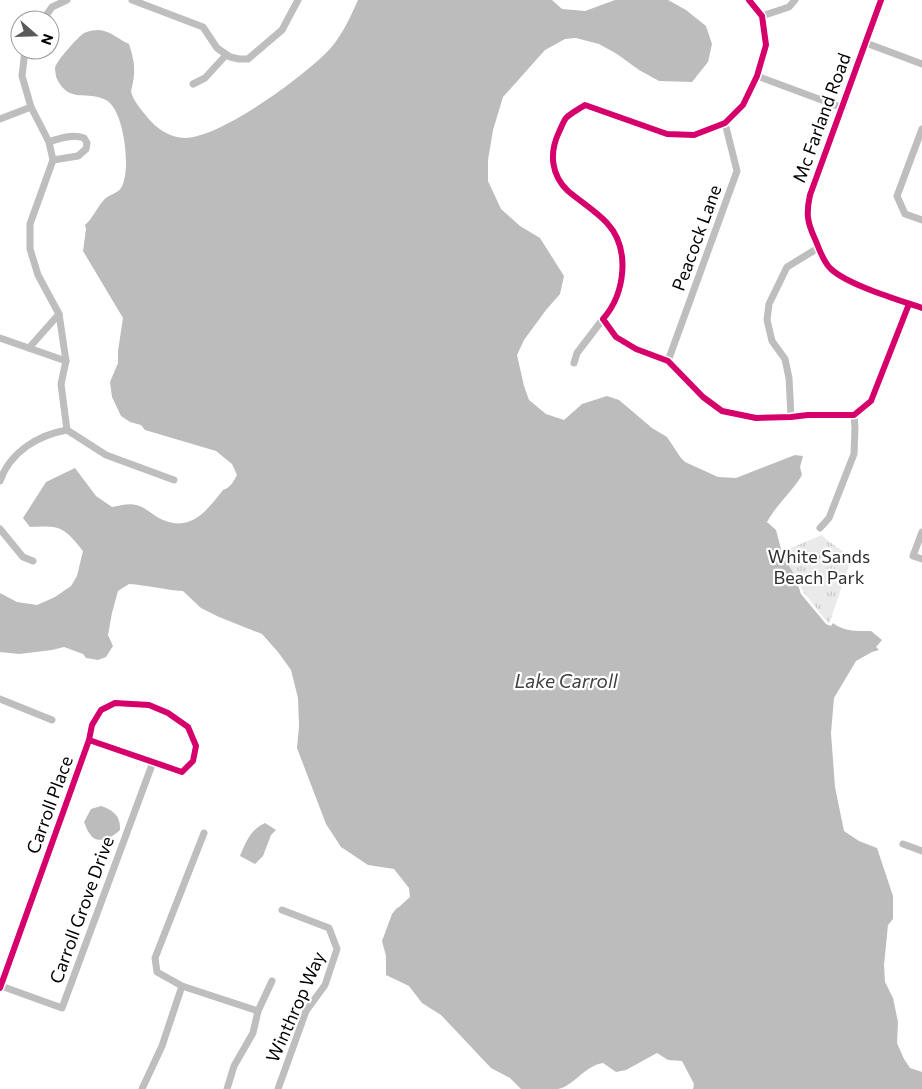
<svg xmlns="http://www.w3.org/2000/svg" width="922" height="1089" font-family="Commissioner,sans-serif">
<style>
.grass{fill:url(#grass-tufts)}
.water{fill:#bcbcbc}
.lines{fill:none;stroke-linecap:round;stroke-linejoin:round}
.minor{stroke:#bebebe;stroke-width:7}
.cycleway-casing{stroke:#fff;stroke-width:9}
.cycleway{stroke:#d6006c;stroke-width:6}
.labels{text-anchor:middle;stroke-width:4.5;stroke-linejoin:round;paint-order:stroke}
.street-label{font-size:18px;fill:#000;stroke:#fff}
.park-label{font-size:18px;fill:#303030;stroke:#fff}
.water-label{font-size:19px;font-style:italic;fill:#414141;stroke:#fff}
</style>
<defs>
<pattern id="grass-tufts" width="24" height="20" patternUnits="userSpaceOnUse" patternTransform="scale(1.25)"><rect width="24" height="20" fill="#eaeaea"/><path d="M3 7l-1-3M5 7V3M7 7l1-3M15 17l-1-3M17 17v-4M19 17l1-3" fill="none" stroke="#c7c7c7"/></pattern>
</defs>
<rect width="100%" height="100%" fill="#fff"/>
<!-- grass -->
<path class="grass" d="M822,535c8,10 23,14 29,25l-22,64 -25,-31 -23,-41z"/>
<!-- water -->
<g class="water">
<path d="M358,0h194l10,9 23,2 30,-11h53l18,10 20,16 6,18 -4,18 -16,20 -33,-1 -20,-11 -22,-16 -18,-10 -23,-6 -11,1 -20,11 -42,47 -10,33 -5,30v21l13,28 19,17 20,12 24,38 -4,18 -14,16 -22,30 -7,15 7,31 5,14 17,14 18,6 18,-16 25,-8 12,4 33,28 15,9 14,21 4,4 33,15 18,1 59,-23 8,1 -3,11 2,8c-10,17 -25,29 -35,47l9,8 5,19 -1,1 15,26 6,18 25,30 5,2 2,-3c11,9 25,8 38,8l11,9 -6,7 3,3 -7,2 -16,9 -22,37 -3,35 4,54 9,44 15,10 18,7 16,48v23l-5,6 -4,40 1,17 8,16 5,24 -1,21 7,16 6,9 12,4v17h-229l1,-5 -12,-23 -14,-1 -11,-7 -31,17 -10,2 -13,-9c-19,3 -29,23 -45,26 -11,0 -26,0 -37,0l-11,-11 -19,-10 -50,-53 -19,-12 -13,-17 -23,-11v-19l-4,-15 10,-27 5,-6 2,-1 11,-10 -1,-9 -15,-19 -26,-4 -27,-18 -15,-23 -29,-76 2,-22 -1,-28 -7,-28 -13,-18 -16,-18 -43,-17 -18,-9 -18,-17c-18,-1 -36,-6 -54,-7l-11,7 -6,22 -4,22 5,11 -7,11 -8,3 -12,-2 -3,-4 -19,-7 -12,3 -33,4 -19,-2v-59l17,9 20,3 18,-8 16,-11 6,-10 6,-25c-19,-24 -22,-26 -53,-24l-7,-9 23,-36 29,-14 21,28 16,11c7,-1 17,-4 24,-2 10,2 17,11 27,15 29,12 44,-10 60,-30 7,-2 11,-9 14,-15l-5,-11 -16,-13 -71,-21 -4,-5 -11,-3 -9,-6 -9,-19 -2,-15 8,-19v-12l5,-33 -40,-67 3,-22 -1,-4c8,-7 11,-16 18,-24 4,-6 14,-7 18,-13 11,-17 3,-79 -15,-88 -19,-10 -37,4 -49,-21 -1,-2 -2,-9 -2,-11 1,-7 23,-31 29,-35 4,-2 10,-3 15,-3 12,1 20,10 30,14 6,19 7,28 2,47 2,10 10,18 16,26 9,11 23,21 38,21 36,-1 113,-58 139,-83 16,-15 25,-35 34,-55z"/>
<path d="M101,806c12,4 20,10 19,24 -7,7 -23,16 -30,4 -3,-3 -4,-8 -6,-12l7,-13z"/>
<path d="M265,823l11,7 -5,5 -8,21 -8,8 -15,-8c6,-14 10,-26 25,-33z"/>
</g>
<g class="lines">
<!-- minor -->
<g class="minor">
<path d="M132,0l71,27 14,21 13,9 9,2h9l34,-29 16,-30"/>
<path d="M749,0l13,16 4,29 -9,31 -14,29 -18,18 -31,12 -27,-1 -82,-29c-6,4 -14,8 -19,13 -3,4 -5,10 -7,14 -10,21 -8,43 9,59 13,11 28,20 39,32 24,26 18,71 -4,96l13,18 20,12 32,12 35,36 19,14 34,7 35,-1 17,-2h46l17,-14 38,-97"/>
<path d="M881,0l-71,195c-4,18 -3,27 5,44 4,9 8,23 16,30 17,16 68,31 91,39"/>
<path d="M762,16l27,-9 6,-7"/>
<path d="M43,20l9,-13 15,-7"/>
<path d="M866,43l56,21"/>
<path d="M25,50l-3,26 9,31 18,35 4,18 -23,64v25l8,26 21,39 -30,34"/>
<path d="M757,76l86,32"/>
<path d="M193,84l12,-6 21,-23"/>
<path d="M0,119l31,-12"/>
<path d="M922,129l-25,67 8,18 17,6"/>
<path d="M49,142c11,-4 24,-8 35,-4l3,5 -1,6 -8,7 -25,4"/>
<path d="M59,314l7,47 -5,23 6,46 39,25 68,25"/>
<path d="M0,338l66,23"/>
<path d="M668,361l69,-190 -12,-48"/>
<path d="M574,363l3,-10 26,-34"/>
<path d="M791,417l-2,-39 -4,-19 -13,-18 -5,-21 2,-16 18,-37 31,-19"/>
<path d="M0,481c10,-29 38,-46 67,-51"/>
<path d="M820,528l9,-10 25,-64 1,-26 -1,-13"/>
<path d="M0,529l23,28 10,4"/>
<path d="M922,532l-9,24 9,3"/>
<path d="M0,699l52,21"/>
<path d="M204,833l-49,125 2,14 25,14 76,25"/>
<path d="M903,844l19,7"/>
<path d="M1,986l61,22 91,-246"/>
<path d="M0,988l89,-248 3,-15 9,-15 14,-7 34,2 19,8 20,14 8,19 -3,15 -11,11 -93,-32"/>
<path d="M142,1089l20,-43 20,-60"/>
<path d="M227,1089l7,-23 19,-33 5,-22 14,-30"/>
<path d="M278,1089l28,-78 19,-26 12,-36 -8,-21 -47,-18"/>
</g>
<defs>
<g id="cycleway">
<path d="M749,0l13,16 4,29 -9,31 -14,29 -18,18 -31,12 -27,-1 -82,-29c-6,4 -14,8 -19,13 -3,4 -5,10 -7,14 -10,21 -8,43 9,59 13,11 28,20 39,32 24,26 18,71 -4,96l13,18 20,12 32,12 35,36 19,14 34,7 35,-1 17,-2h46l17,-14 38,-97"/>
<path d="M881,0l-71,195c-4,18 -3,27 5,44 4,9 8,23 16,30 17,16 68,31 91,39"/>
<path d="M0,988l89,-248 3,-15 9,-15 14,-7 34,2 19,8 20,14 8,19 -3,15 -11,11 -93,-32"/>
</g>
</defs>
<!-- cycleway casing -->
<use href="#cycleway" class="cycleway-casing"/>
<!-- cycleway -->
<use href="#cycleway" class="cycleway"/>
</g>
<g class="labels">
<!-- street labels -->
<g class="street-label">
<text transform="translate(822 118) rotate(-70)" y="6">Mc Farland Road</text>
<text transform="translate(697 238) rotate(-70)" y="6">Peacock Lane</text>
<text transform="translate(50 805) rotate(-70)" y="6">Carroll Place</text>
<text transform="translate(82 910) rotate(-70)" y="6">Carroll Grove Drive</text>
<text transform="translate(296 1007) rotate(-66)" y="6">Winthrop Way</text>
</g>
<!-- park labels -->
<g class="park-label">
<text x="819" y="563">White Sands<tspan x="819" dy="21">Beach Park</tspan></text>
</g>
<!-- water labels -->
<g class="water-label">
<text x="566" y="688">Lake Carroll</text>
</g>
</g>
<!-- north arrow -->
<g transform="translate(35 35) rotate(110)"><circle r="24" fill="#ffffff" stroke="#999999"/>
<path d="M0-4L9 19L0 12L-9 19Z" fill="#595959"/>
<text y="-8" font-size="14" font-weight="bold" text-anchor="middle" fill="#000000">N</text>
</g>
</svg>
